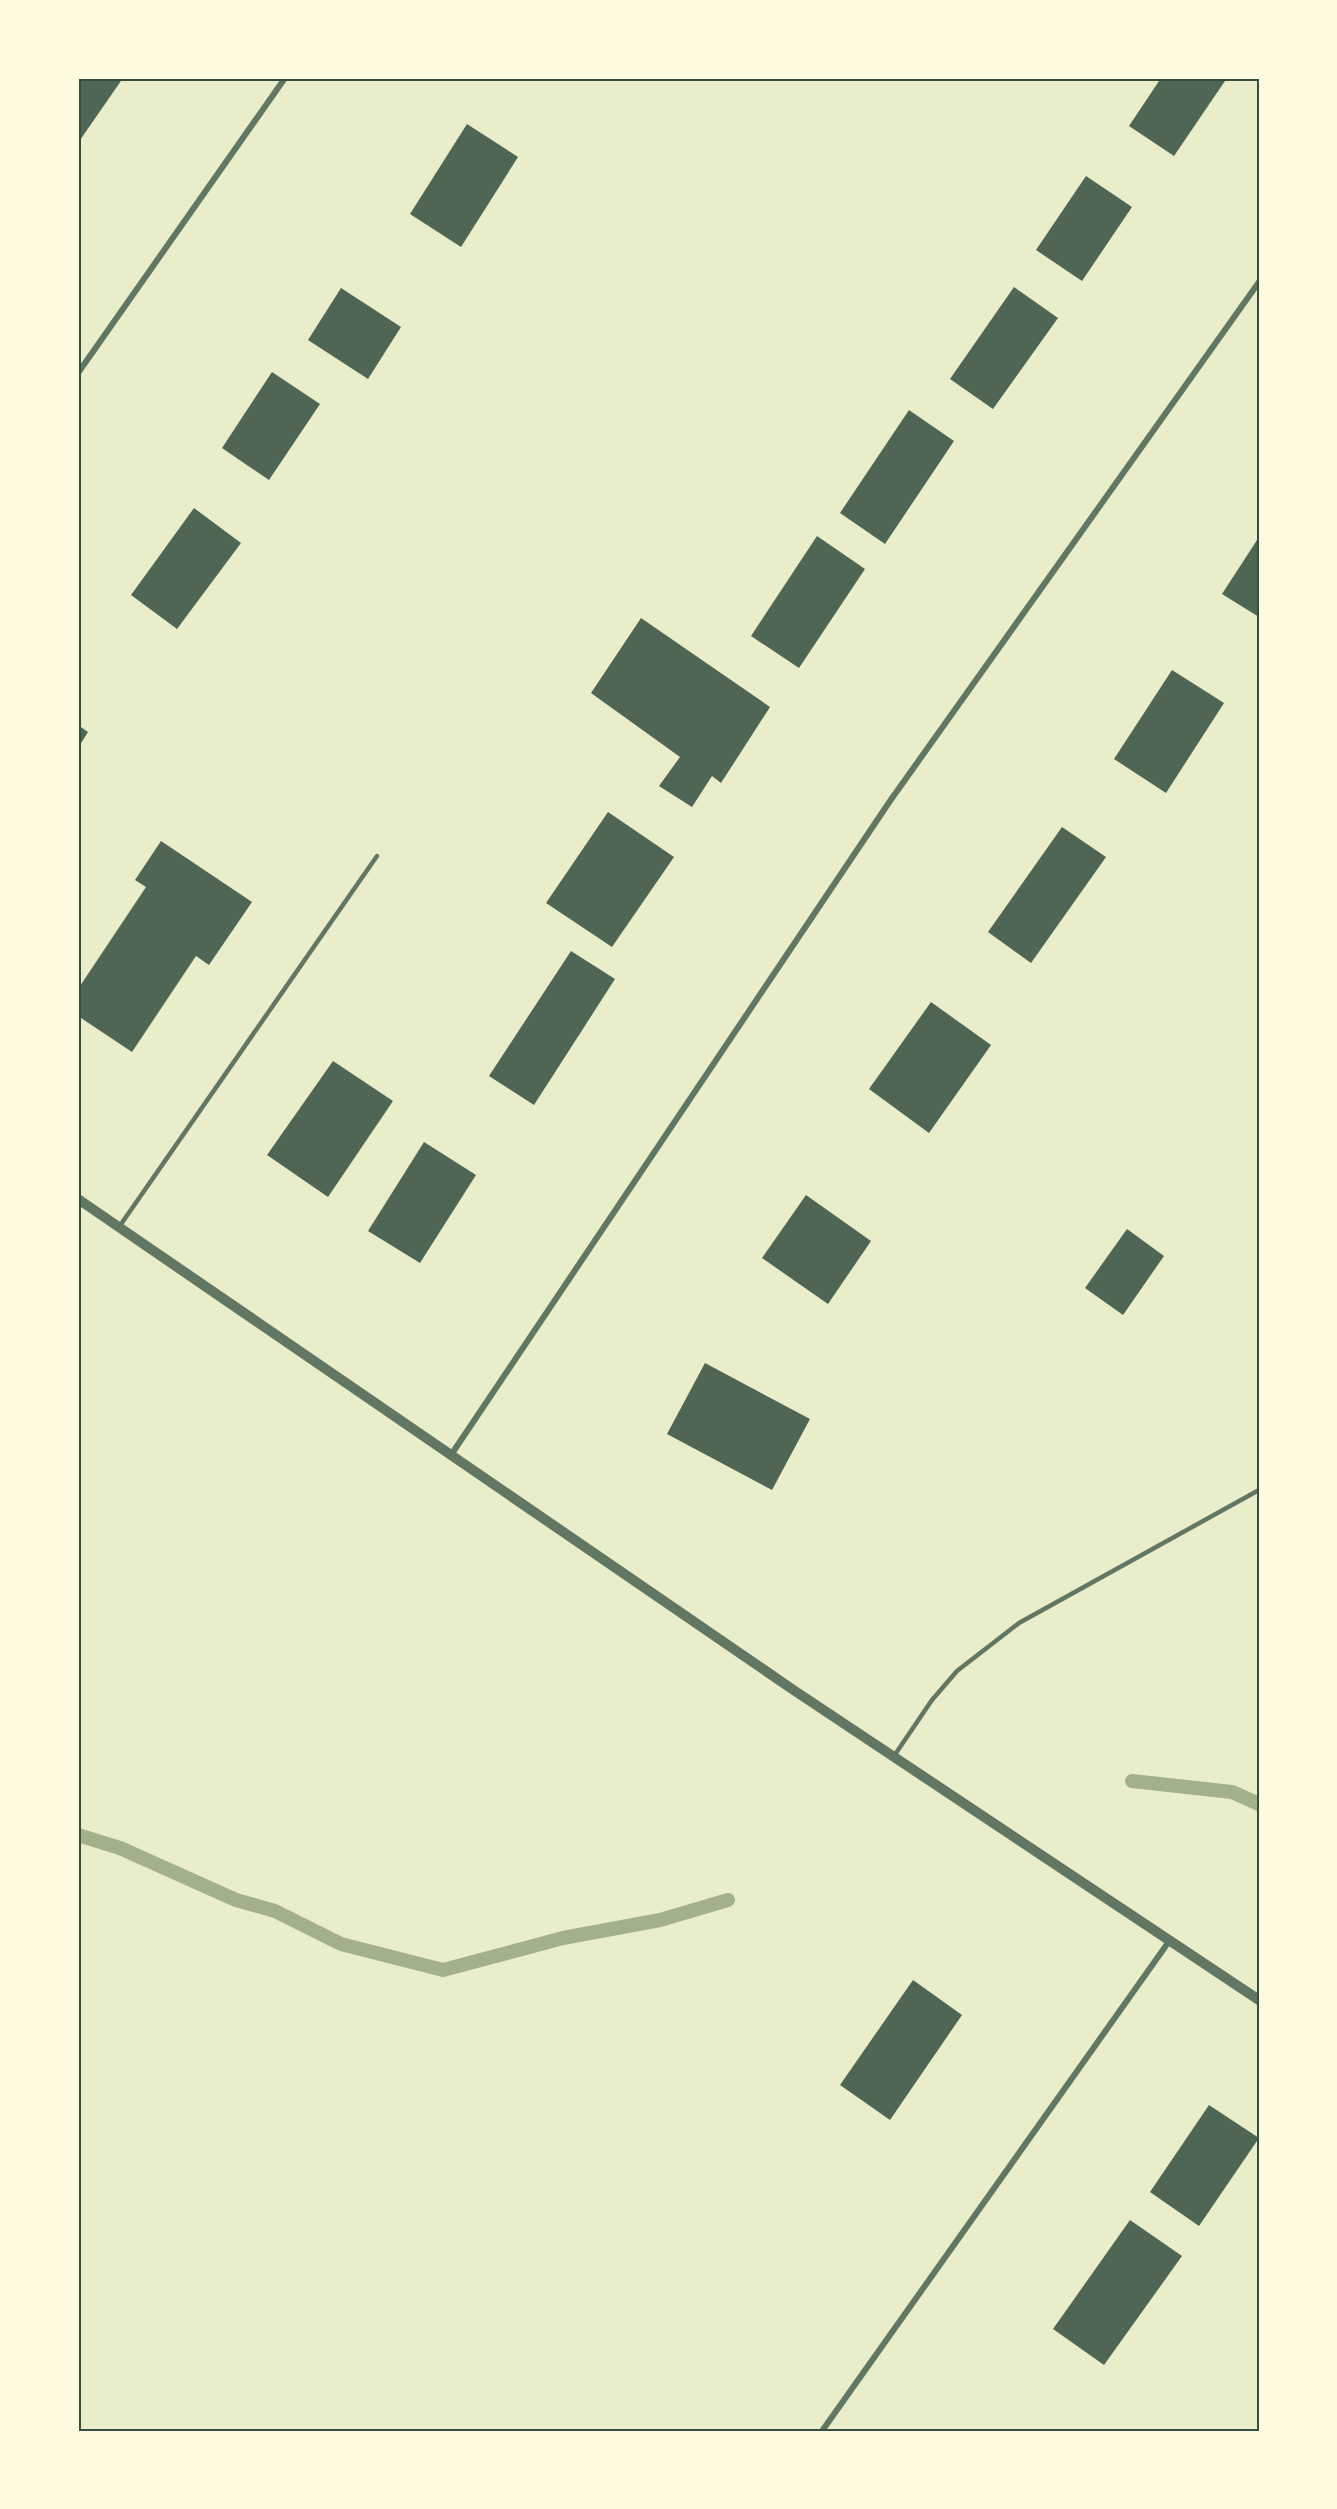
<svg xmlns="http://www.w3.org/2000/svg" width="1337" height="2509" font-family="Bitter,serif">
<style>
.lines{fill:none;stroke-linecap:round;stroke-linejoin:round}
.stream{stroke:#a3b18a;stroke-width:14}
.building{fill:#4f6655}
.service{stroke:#617663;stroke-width:4.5}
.minor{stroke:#617663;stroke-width:6}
.tertiary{stroke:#617663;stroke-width:10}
.neatline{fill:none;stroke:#344e41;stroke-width:2}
</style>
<rect width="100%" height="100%" fill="#e9edc9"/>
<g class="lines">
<!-- stream -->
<g class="stream">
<path d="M1132,1781l100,11 27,12"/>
<path d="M78,1835l42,13 116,52 39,11 66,33 102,26 120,-32 97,-18 68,-20"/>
</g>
</g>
<!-- building -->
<g class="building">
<path d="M78,78h45l-45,65z"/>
<path d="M1161,78h66l-53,78 -45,-30z"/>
<path d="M467,124l51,33 -57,90 -51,-33z"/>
<path d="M1086,176l46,31 -50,74 -46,-31z"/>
<path d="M1014,287l44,31 -65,91 -43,-30z"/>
<path d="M341,288l60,39 -33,52 -60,-39z"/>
<path d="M272,372l48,32 -51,76 -47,-32z"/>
<path d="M909,410l45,31 -69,103 -45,-31z"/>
<path d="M194,508l47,35 -64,86 -46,-34z"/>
<path d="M817,536l48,33 -66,99 -48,-32z"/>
<path d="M1259,537v80l-37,-23z"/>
<path d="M641,618l129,89 -49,76 -9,-7 -20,31 -33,-21 21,-29 -89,-64z"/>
<path d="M1172,670l52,33 -58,90 -52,-34z"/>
<path d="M78,725l10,7 -10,16z"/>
<path d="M608,812l66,45 -62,90 -66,-44z"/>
<path d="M1062,827l44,30 -75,106 -43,-31z"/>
<path d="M161,841l91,61 -43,63 -13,-9 -64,96 -54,-36v-27l68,-102 -11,-7z"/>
<path d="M571,951l44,28 -81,126 -45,-29z"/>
<path d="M931,1002l60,43 -62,88 -60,-44z"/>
<path d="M333,1061l60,40 -65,96 -61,-42z"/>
<path d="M424,1142l52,33 -56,88 -52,-32z"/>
<path d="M806,1195l65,46 -43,63 -66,-46z"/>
<path d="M1127,1229l37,27 -41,59 -38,-27z"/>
<path d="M705,1363l105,56 -38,71 -105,-56z"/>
<path d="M913,1980l49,35 -72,105 -50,-35z"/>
<path d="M1209,2105l50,33 -60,88 -49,-34z"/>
<path d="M1130,2220l52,36 -78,109 -51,-36z"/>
</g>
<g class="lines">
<!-- service -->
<g class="service">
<path d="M119,1227l258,-371"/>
<path d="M894,1756l38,-56 25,-29 62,-48 240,-133"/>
</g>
<!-- minor -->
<g class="minor">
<path d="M78,373l207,-295"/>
<path d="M451,1455l439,-654 369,-519"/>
<path d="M822,2431l348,-491"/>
</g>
<!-- tertiary -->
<path class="tertiary" d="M78,1199l714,490 467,311"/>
</g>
<!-- border -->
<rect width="1337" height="2509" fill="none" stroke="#fefae0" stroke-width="159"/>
<rect x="80" y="80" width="1178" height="2350" class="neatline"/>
</svg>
